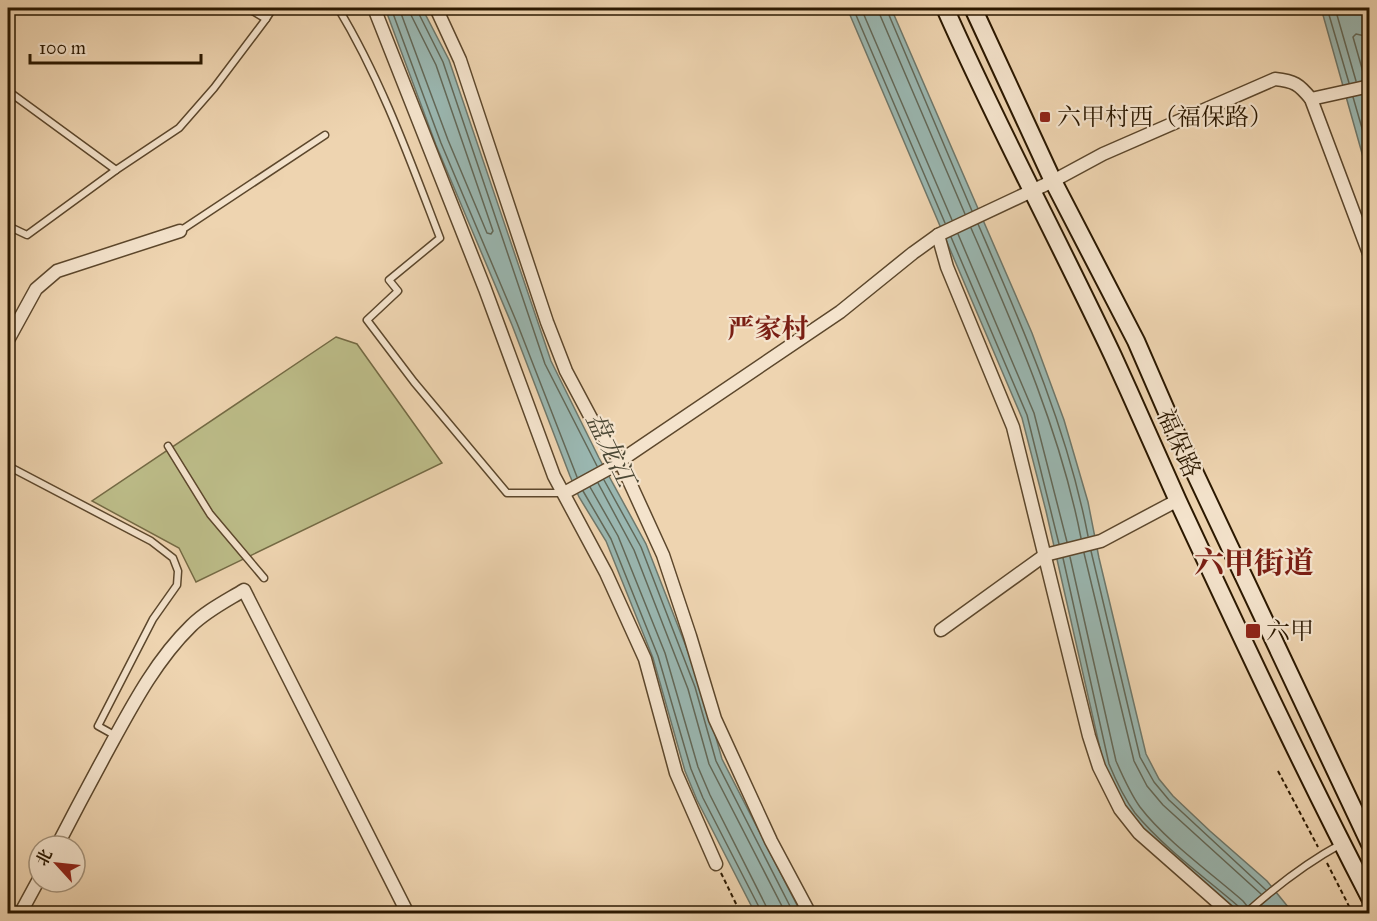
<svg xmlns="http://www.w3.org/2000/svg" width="1377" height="921" font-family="'IM FELL Great Primer','Noto Serif SC',serif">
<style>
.green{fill:#bcbc88;stroke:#746a44;stroke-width:1.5}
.water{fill:#9ab7b1;stroke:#6e776a;stroke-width:1.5}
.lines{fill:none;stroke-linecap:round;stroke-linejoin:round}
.shore{stroke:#626858;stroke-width:1.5}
.service-casing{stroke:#5c472c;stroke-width:9}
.minor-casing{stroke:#5c472c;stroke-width:15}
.secondary-casing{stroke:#2b1800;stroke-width:20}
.path{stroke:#2b1800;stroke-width:2;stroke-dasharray:4.5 3;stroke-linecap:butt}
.service{stroke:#f4e3cc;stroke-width:6}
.minor{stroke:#f4e3cc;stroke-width:12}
.secondary{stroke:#f4e3cc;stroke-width:16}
.poi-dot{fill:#8f2418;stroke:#f4e3cc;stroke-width:2}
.labels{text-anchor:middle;stroke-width:4.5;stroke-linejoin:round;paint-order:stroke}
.poi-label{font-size:24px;fill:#2b1800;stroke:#f4e3cc;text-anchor:start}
.street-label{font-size:24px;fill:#2b1800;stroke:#f4e3cc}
.water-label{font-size:26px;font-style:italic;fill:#4c4835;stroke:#f4e3cc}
.quarter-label{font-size:27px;font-weight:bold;fill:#7a1f14;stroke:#f4e3cc}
.district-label{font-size:30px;font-weight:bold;fill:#7a1f14;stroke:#f4e3cc}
</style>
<rect width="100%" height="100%" fill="#eed4b0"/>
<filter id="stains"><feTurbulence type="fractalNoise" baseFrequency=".00333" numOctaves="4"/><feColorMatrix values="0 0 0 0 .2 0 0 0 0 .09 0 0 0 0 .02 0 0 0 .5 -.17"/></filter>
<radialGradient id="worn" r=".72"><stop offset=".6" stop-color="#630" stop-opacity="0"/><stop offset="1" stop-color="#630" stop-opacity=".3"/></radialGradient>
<!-- green -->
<path class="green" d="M336,337l21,7 85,119 -246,119 -17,-34 -87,-47z"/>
<!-- water -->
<g class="water">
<path d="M385,8h37l27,52 102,301 48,97 47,86 55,141 21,74 79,154h-46l-58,-113 -12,-29 -32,-113 -47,-117 -27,-44 -9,-21 -58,-151 -76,-180z"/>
<path d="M847,8h44l141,325 32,87 24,82 11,56 47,196 13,25 14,17 37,35 57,50 26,32h-57l-83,-72 -24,-26 -25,-49 -58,-255 -24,-93z"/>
<path d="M1321,8h44l5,17 -1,153z"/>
</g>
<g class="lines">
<!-- shore -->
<g class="shore">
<path d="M391,8l50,135 76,180 60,154"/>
<path d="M399,8l49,132 39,93 4,1 2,-3 -57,-166 -25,-50 -1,-7"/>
<path d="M417,8l1,4 25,50 102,302 52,102"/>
<path d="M853,8l92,215"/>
<path d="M861,8l91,212"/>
<path d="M879,8l1,7 85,199"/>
<path d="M886,8l86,203"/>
<path d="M1327,8l22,75"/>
<path d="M1335,8l21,73"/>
<path d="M1365,79l-12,-42 3,-3 14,3"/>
<path d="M1353,97l17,59"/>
<path d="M978,224c44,102 89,203 110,312"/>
<path d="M971,228c44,101 89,202 110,310"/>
<path d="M958,234l76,179 33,129"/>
<path d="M951,237l76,178 32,129"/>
<path d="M604,480l37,67 54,140 21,74 78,153"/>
<path d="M598,483l36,67 54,139 21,75 77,150"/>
<path d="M590,487l28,49 47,117 33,114 12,28 56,111 2,8"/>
<path d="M583,491l28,48 47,117 33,113 12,29 57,111v5"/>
<path d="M1091,551l49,206 14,25 15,18 97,90"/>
<path d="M1084,553l50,208 13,25 16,19 98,89"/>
<path d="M1070,557l46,204c7,16 14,32 24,46 25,33 71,66 103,94l4,5"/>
<path d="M1063,558l46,206c7,17 15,34 26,49 29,35 68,63 103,93l2,8"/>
</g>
<defs>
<g id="service">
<path d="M248,8l18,11"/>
<path d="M338,8c43,71 72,152 102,230l-51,42 9,11 -31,29 47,62 93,111h56"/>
<path d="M8,91l108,79"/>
<path d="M8,226l19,9 89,-65 63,-42 35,-40 52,-69 7,-11"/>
<path d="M180,231l145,-96"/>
<path d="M168,446l42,68 54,64"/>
<path d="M8,466l143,75 22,17 5,13 -1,14 -24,34 -55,107 18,10"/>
<path d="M1245,914c30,-27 61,-51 96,-70"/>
</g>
<g id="minor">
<path d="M374,8l111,281 69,187 52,97 39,86 31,114 40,91"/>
<path d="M436,8l24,52 87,262 19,49 25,47 29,43 43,94 27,81 25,83 56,122 39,73"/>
<path d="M1311,99l59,-13"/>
<path d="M938,235l9,32 66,160 76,309 10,31 21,42 19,24 92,81"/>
<path d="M8,340l28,-51 21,-18 123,-40"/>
<path d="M564,493l44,-24 232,-157 73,-59 25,-18 115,-54 50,-27 172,-75c19,2 24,5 36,20l59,157"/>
<path d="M941,630l104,-75 56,-14 77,-41"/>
<path d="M57,846c17,-33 34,-65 52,-98 23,-42 47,-88 82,-122 15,-15 35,-25 53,-36l164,324"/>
<path d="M20,914l19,-35"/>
</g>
<g id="secondary">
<path d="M945,8c52,118 113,231 168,348 22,48 43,96 65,145 62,133 124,266 192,397"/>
<path d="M973,8l80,173 83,160 40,92 194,411"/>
</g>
</defs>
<!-- service casing -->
<use href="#service" class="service-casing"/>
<!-- minor casing -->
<use href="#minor" class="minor-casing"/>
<!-- secondary casing -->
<use href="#secondary" class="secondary-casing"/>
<!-- path -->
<g class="path">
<path d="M1278,771l40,76"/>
<path d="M1327,863l26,51"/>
<path d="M721,873l20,41"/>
</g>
<!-- service -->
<use href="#service" class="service"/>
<!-- minor -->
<use href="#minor" class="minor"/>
<!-- secondary -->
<use href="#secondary" class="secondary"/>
</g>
<!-- markers -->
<g class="poi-dot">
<rect x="1039" y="111" width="12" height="12" rx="3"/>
<rect x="1245" y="623" width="16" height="16" rx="3"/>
</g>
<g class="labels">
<!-- poi labels -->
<g class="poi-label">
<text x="1057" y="125">六甲村西（福保路）</text>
<text x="1266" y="639">六甲</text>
</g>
<!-- street labels -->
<g class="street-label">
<text transform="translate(1179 443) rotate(66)" y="8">福保路</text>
</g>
<!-- water labels -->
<g class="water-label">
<text transform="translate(611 449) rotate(64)" y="9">盘龙江</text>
</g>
<!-- quarter labels -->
<g class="quarter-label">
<text x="768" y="338">严家村</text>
</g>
<!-- district labels -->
<g class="district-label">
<text x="1254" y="573">六甲街道</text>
</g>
</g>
<!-- margin -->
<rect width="1377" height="921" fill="none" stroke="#eed4b0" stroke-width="30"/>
<rect x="9" y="9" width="1359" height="903" fill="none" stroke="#2b1800" stroke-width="3"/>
<rect x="15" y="15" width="1347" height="891" fill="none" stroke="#2b1800" stroke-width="1.5"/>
<!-- north arrow -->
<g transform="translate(57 864) rotate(297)"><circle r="28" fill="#f4e3cc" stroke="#a4927a" stroke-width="1.5"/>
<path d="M0-4.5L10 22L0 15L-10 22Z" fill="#8f2418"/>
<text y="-9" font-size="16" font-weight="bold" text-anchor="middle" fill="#2b1800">北</text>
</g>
<!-- scale -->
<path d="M30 54v9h171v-9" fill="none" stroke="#2b1800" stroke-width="3"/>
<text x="39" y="54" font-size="18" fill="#2b1800" stroke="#f4e3cc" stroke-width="4.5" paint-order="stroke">100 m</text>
<rect width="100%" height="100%" filter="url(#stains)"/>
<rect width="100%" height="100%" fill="url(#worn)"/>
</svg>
